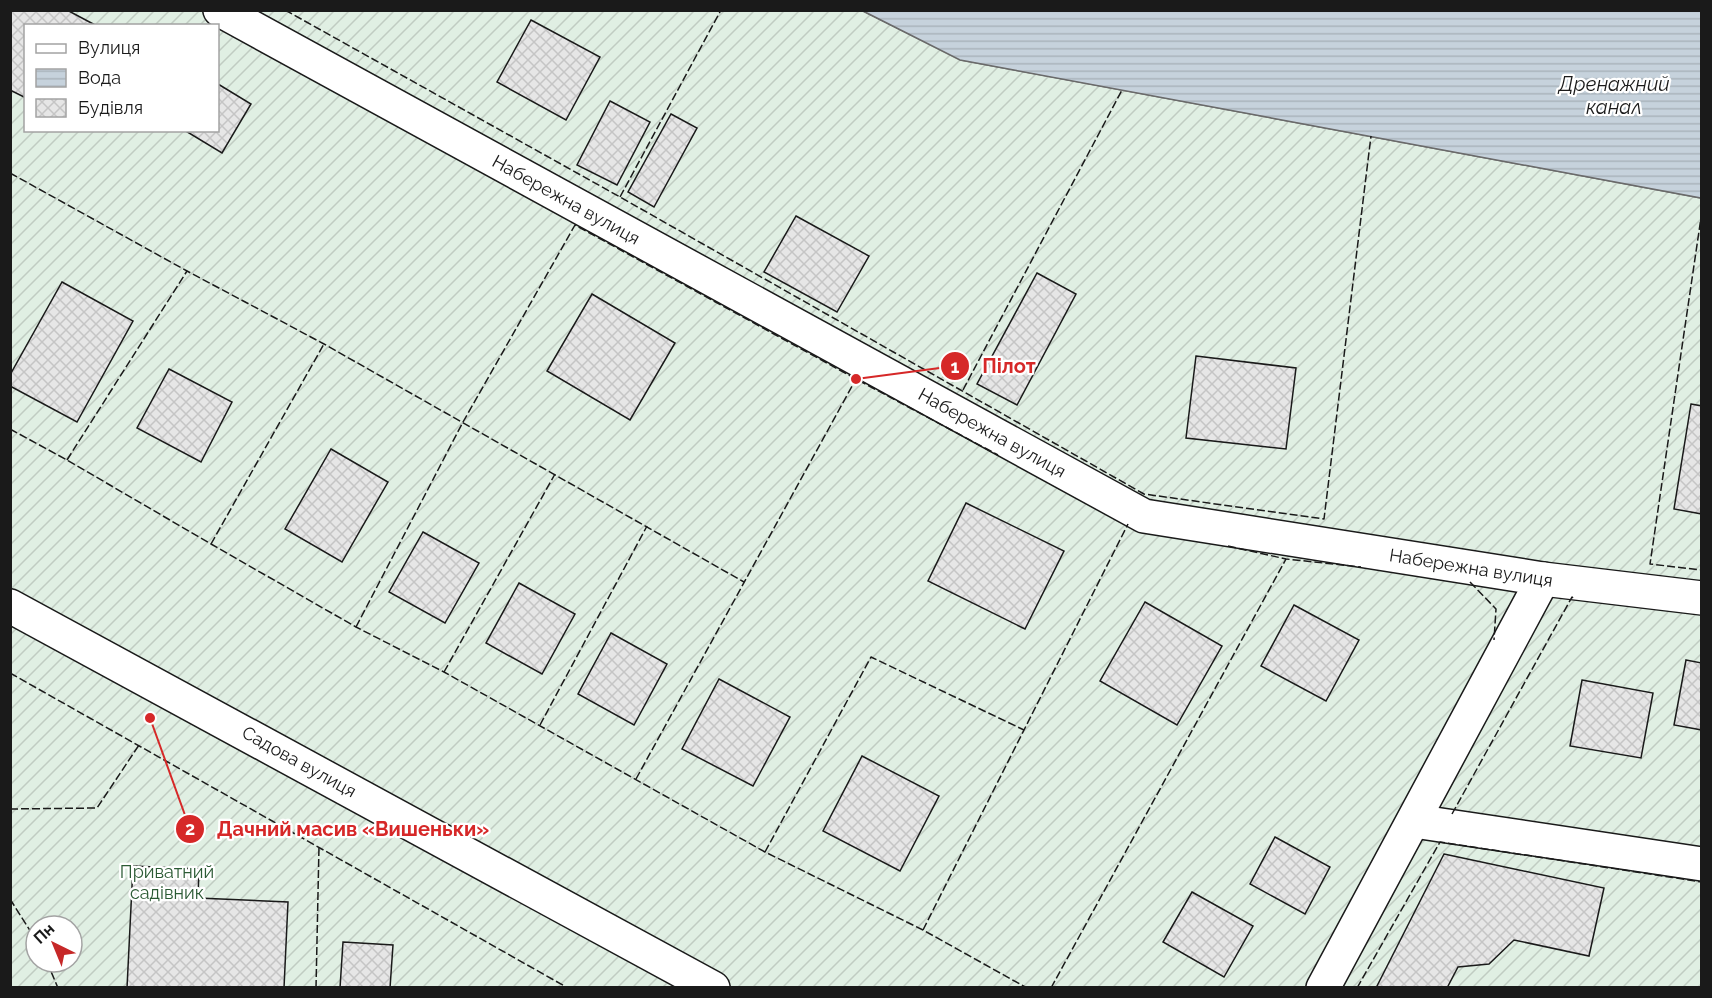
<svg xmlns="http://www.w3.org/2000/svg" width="1712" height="998" font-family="Raleway,sans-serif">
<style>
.garden{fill:url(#garden-furrows);stroke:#6a6a6a;stroke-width:1.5;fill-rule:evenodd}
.water{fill:url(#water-rules);stroke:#6a6a6a;stroke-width:1.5}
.building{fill:url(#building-cross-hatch);stroke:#1a1a1a;stroke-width:1.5}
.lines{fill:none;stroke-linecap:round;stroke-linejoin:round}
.street-casing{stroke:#1a1a1a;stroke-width:36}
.secondary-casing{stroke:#1a1a1a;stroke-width:36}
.street{stroke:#fff;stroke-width:33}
.secondary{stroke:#fff;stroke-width:33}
.fence{stroke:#1a1a1a;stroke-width:1.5;stroke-dasharray:8 3;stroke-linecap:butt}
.labels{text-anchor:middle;stroke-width:4.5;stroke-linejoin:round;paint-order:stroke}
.street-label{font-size:18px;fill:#1a1a1a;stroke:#fff}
.park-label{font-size:18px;fill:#2b5a34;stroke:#fff}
.water-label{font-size:20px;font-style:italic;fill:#1a1a1a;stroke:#fff}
.leader{fill:none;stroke:#d62828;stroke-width:2}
.callout-dot{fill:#d62828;stroke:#fff;stroke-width:2}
.mark-label{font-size:18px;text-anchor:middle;font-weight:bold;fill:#fff}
.callout-label{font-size:20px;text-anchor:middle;font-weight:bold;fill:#d62828;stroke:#fff;stroke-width:4.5;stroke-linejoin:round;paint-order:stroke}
</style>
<defs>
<pattern id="garden-furrows" width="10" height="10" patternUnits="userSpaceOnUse" patternTransform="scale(1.5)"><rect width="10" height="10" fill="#e0efe3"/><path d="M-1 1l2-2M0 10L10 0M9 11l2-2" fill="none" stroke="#c0ccc2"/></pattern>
<pattern id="water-rules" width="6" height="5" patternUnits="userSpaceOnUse" patternTransform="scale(1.5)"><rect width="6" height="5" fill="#c6d2dc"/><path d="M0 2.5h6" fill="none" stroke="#aab4bc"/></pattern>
<pattern id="building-cross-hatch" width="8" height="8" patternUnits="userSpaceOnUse" patternTransform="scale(1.5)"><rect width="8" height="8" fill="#e6e6e6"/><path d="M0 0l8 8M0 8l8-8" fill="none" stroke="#c5c5c5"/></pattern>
</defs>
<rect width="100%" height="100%" fill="#fff"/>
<!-- garden -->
<path class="garden" d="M10,11h853l98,49 740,138v789h-1690zM26,26h192v104h-192zM36,926h36v36h-36z"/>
<!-- water -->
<path class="water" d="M863,11h838v187l-741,-138z"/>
<!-- building -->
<g class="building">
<path d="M11,10h56l30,16h-71v72l-16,-8z"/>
<path d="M531,20l69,37 -34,63 -69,-38z"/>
<path d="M218,84l33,20 -29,49 -38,-23h34z"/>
<path d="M610,101l40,21 -33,63 -40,-20z"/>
<path d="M671,114l26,14 -43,79 -26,-15z"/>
<path d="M796,216l73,40 -32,56 -73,-40z"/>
<path d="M1037,273l39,21 -59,111 -40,-21z"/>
<path d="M62,282l71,39 -56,101 -67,-36v-11z"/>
<path d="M592,294l83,49 -45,77 -83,-49z"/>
<path d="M1196,356l100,12 -10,81 -100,-11z"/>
<path d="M169,369l63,33 -31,60 -64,-34z"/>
<path d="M1691,404l11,2v108l-28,-5z"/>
<path d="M331,449l57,33 -46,80 -57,-33z"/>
<path d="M966,503l98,48 -39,78 -97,-48z"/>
<path d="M423,532l56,31 -34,60 -56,-31z"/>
<path d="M519,583l56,31 -33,60 -56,-31z"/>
<path d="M1145,602l77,44 -45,79 -77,-44z"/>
<path d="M1294,605l65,35 -33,61 -65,-35z"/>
<path d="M611,633l56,31 -33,61 -56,-31z"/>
<path d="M1686,660l16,3v67l-28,-5z"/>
<path d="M719,679l71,38 -37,69 -71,-37z"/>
<path d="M1582,680l71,13 -12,65 -71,-12z"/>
<path d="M862,756l77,40 -39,75 -77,-40z"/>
<path d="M1275,837l55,30 -25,47 -55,-30z"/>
<path d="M1444,854l160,34 -15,68 -75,-16 -25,24 -31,3 -11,21h-71z"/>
<path d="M133,866l66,3 -1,29 90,4 -4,86h-157z"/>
<path d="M1192,892l61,34 -29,51 -61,-35z"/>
<path d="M343,942l50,3 -3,43h-50z"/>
</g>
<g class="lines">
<defs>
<g id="street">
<path d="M220,10l924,506 399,63 159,19"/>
<path d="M1414,821l288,43"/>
<path d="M1323,988l220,-409"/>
</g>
<path id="secondary" d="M10,606l703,382"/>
</defs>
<!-- street casing -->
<use href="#street" class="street-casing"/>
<!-- secondary casing -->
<use href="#secondary" class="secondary-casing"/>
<!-- street -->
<use href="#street" class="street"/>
<!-- secondary -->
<use href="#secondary" class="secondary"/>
<!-- fence -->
<g class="fence">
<path d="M285,10l335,187 524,297 180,25 47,-383"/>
<path d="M10,173l177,98 137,73 420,238"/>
<path d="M620,197l101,-187"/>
<path d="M1702,211l-52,353 52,6"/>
<path d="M963,390l159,-300"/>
<path d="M10,429l57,31 144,84 145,83 88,45 321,180 158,78 104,58"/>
<path d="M67,460l120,-189"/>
<path d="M211,544l113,-200"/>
<path d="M1228,546l58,13 75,8"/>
<path d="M1470,582l26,27 -2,31"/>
<path d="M356,627l107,-205 112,-197 281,154 142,76"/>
<path d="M444,672l111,-198"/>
<path d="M10,673l558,315"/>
<path d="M540,725l107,-199"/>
<path d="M636,779l220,-400"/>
<path d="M10,809l87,-1 42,-63"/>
<path d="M1452,814l120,-217 1,1"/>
<path d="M765,852l106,-195 153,73"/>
<path d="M10,899l26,41"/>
<path d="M923,930l205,-406"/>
<path d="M47,962l11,26"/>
<path d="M316,988l3,-142"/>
<path d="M1051,988l235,-429"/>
<path d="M1357,988l83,-146 262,40"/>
</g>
</g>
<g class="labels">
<!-- street labels -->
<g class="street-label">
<text transform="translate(566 200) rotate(29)" y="6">Набережна вулиця</text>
<text transform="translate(992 433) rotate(29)" y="6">Набережна вулиця</text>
<text transform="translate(1471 568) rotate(9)" y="6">Набережна вулиця</text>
<text transform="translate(299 762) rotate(29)" y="6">Садова вулиця</text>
</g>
<!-- park labels -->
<g class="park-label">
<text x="167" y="878">Приватний<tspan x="167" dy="21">садівник</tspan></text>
</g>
<!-- water labels -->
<g class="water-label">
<text x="1614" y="91">Дренажний<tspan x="1614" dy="23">канал</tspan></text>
</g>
</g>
<!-- callouts -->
<path class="leader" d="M856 379L955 366M150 718L190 829"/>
<g class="callout-dot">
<circle cx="856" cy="379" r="6"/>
<circle cx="150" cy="718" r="6"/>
<circle cx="955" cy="366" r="15"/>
<circle cx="190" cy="829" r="15"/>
</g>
<g class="mark-label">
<text x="955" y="373">1</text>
<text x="190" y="835">2</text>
</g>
<g class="callout-label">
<text x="1009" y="373">Пілот</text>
<text x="353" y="836">Дачний масив «Вишеньки»</text>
</g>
<!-- border -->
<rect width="1712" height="998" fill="none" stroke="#1a1a1a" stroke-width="24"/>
<!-- legend -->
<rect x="24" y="24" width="195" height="108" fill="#ffffff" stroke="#a3a3a3" stroke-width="1.5"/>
<rect x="36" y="44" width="30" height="9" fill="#ffffff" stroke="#a3a3a3" stroke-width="1.5"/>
<text x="78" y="54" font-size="18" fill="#1a1a1a">Вулиця</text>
<rect x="36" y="69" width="30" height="18" fill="url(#water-rules)" stroke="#a3a3a3" stroke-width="1.5"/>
<text x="78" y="84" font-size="18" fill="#1a1a1a">Вода</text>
<rect x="36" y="99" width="30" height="18" fill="url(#building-cross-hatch)" stroke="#a3a3a3" stroke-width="1.5"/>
<text x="78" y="114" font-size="18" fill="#1a1a1a">Будівля</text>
<!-- north arrow -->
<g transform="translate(54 944) rotate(317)"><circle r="28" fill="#ffffff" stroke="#a3a3a3" stroke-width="1.5"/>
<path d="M0-4.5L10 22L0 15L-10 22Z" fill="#c62828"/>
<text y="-9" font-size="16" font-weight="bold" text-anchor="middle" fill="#1a1a1a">Пн</text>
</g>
</svg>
